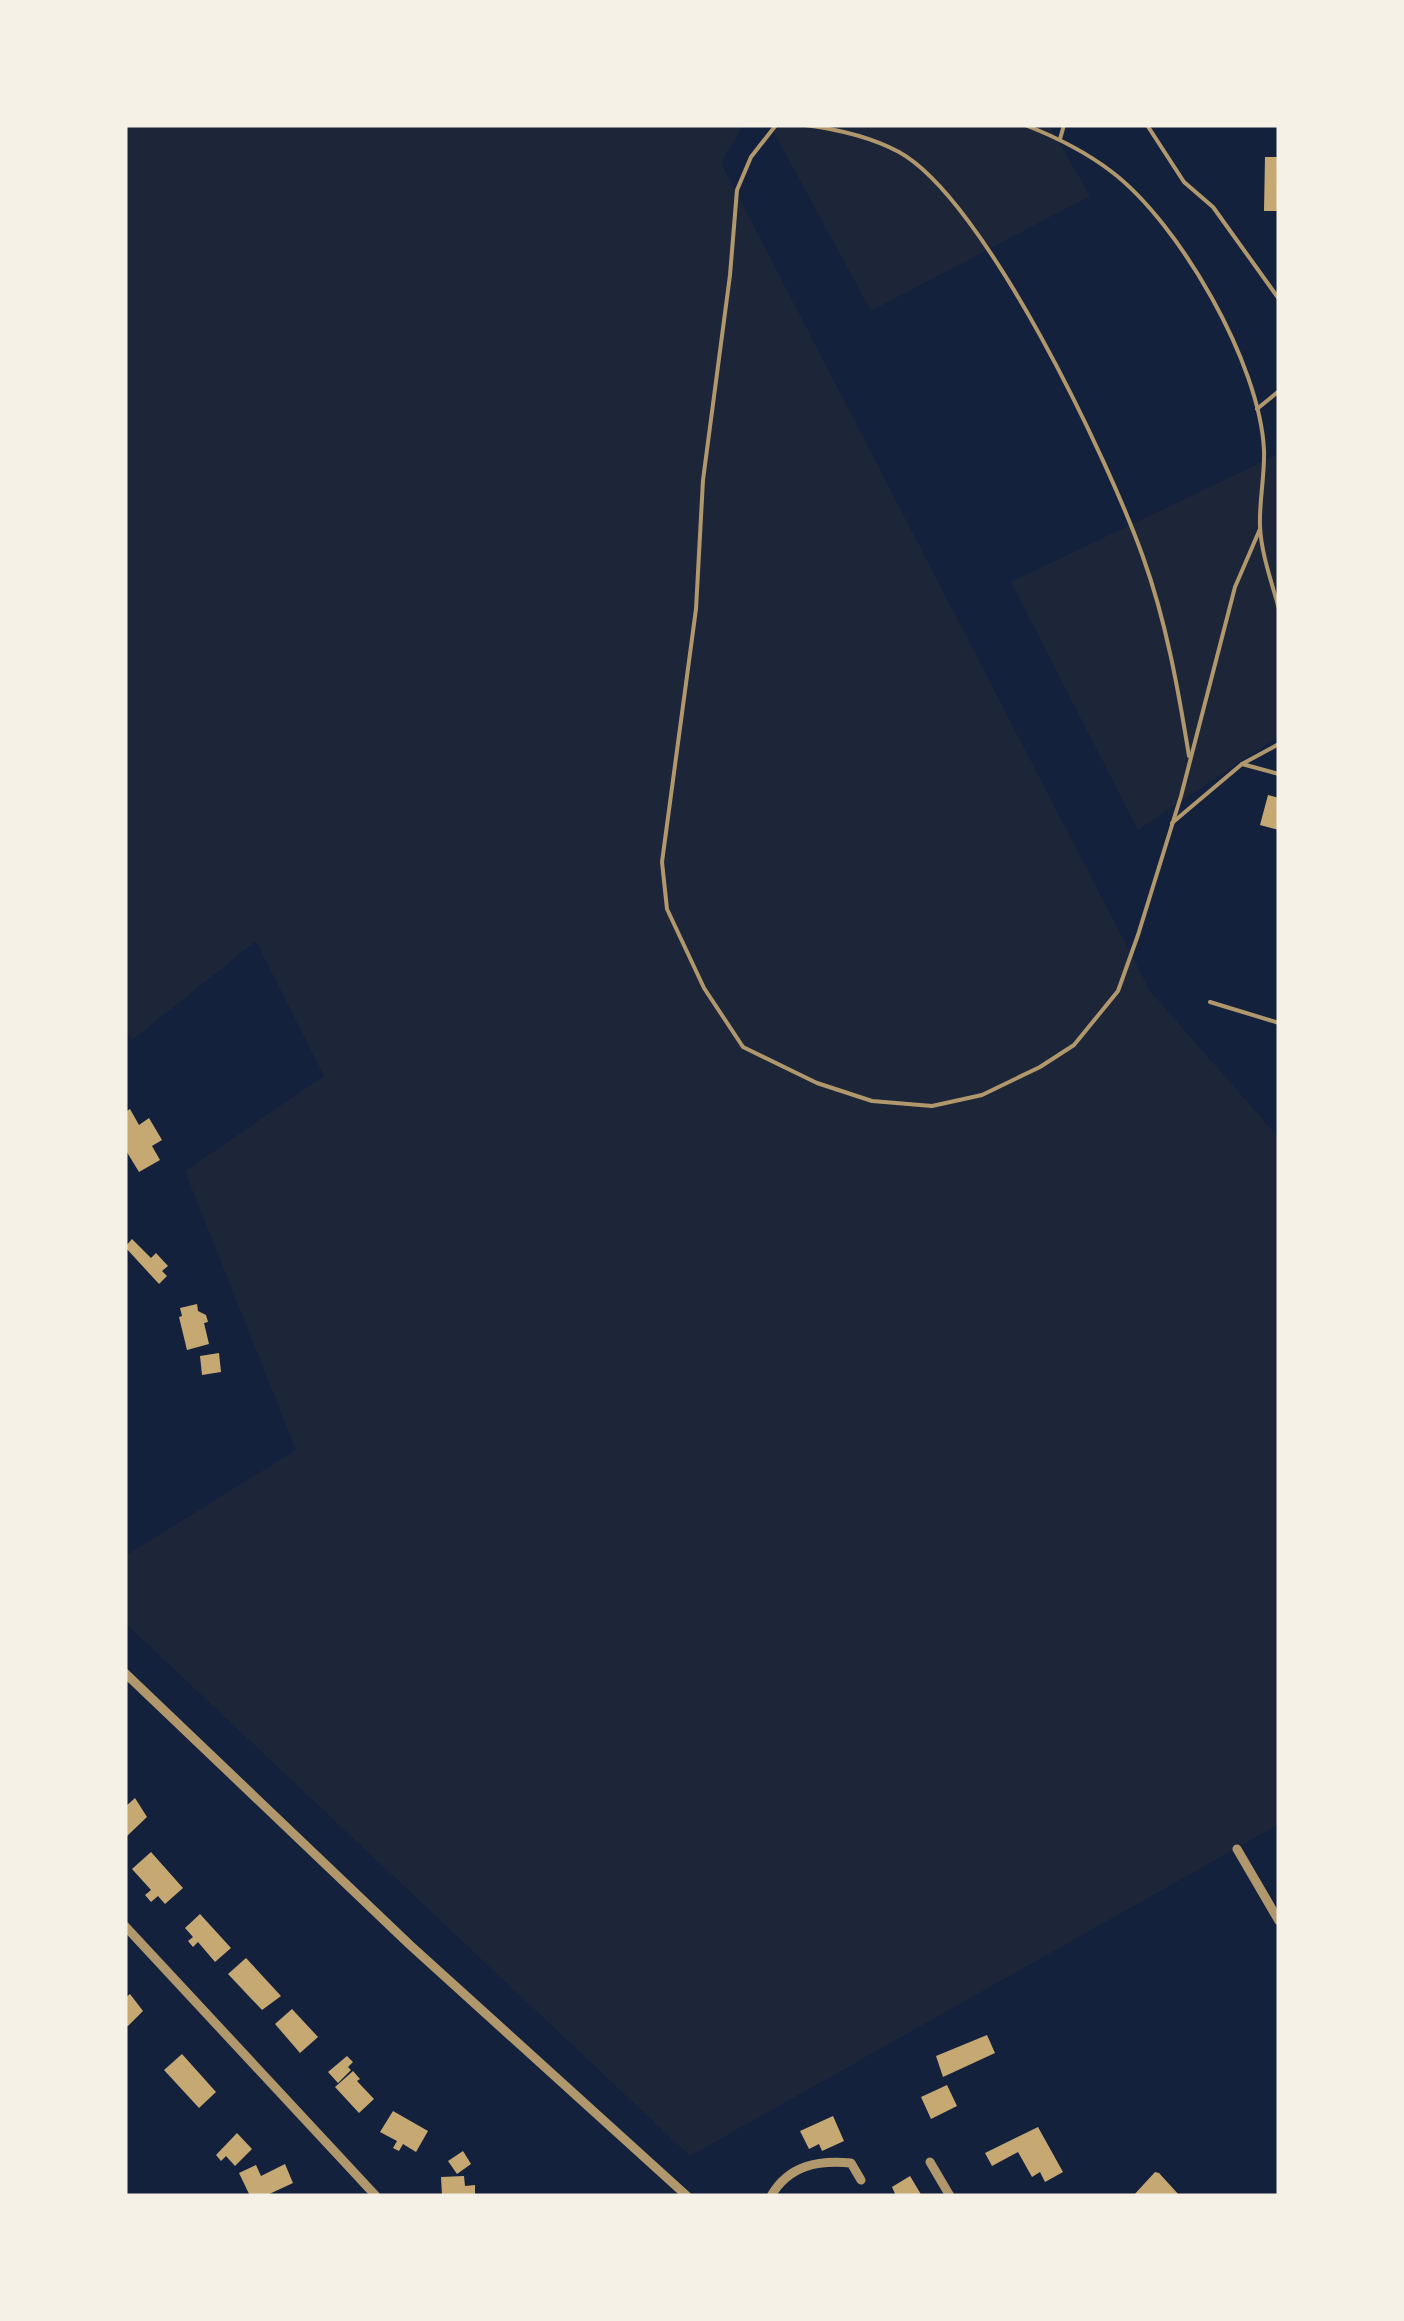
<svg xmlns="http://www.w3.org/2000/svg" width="1404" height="2321" font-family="'PT Sans Narrow',sans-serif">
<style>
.green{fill:#1d2539}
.building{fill:#c6a872}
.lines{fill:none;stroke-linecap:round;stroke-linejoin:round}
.service{stroke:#b1986c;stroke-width:4}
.minor{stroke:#b1986c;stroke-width:9}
</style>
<rect width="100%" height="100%" fill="#14213d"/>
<!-- green -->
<g class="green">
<path d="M125,125h618l-22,38 429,828 129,147v686l-589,332 -565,-533v-67l171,-106 -111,-279 139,-95 -68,-135 -124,99 -7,-12z"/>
<path d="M770,125h279l41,71 -219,115z"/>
<path d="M1279,454v282l-141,94 -127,-248z"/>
</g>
<!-- building -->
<g class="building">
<path d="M1265,157h14v54h-15z"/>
<path d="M1268,795l11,3v32l-19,-5z"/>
<path d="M130,1109l9,16 10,-7 13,22 -10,6 8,14 -21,12 -14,-23v-37z"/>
<path d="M132,1239l19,19 5,-5 12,13 -6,5 5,5 -8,8 -34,-37z"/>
<path d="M197,1304l1,7 8,4 2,7 -4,1 5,21 -22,6 -8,-33 3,-1 -2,-8z"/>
<path d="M219,1353l2,19 -19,3 -2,-19z"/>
<path d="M135,1798l12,19 -22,21v-31z"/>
<path d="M151,1852l32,36 -18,16 -7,-8 -7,6 -6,-7 6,-5 -19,-21z"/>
<path d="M200,1914l31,34 -16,14 -17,-20 -5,5 -5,-6 5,-4 -8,-9z"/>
<path d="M246,1958l35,38 -19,14 -34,-36z"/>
<path d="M130,1994l13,17 -15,15h-3v-28z"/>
<path d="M292,2009l26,28 -18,16 -25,-29z"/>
<path d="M987,2035l8,18 -52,24 -7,-21z"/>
<path d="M182,2054l34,38 -17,16 -35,-38z"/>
<path d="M347,2056l6,6 -5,5 3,3 -13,13 -10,-11z"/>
<path d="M353,2071l7,8 -3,2 17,18 -15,14 -24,-26z"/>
<path d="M947,2085l10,21 -26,13 -10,-22z"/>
<path d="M393,2111l35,20 -12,21 -13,-8 -4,7 -6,-3 4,-7 -17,-9z"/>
<path d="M833,2116l11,25 -22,10 -3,-7 -10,5 -9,-18z"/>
<path d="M1038,2127l25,45 -18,10 -5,-10 -8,5 -14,-25 -26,14 -7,-13z"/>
<path d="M237,2133l15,16 -17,17 -9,-10 -5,5 -5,-6z"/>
<path d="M463,2151l8,13 -14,10 -9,-13z"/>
<path d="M285,2164l8,19 -28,13h-15l-11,-23 17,-8 5,11z"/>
<path d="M1155,2172l4,1 21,23h-47z"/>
<path d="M464,2176l1,10 10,-1v11h-33l-1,-19z"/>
<path d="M910,2176l12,20h-26l-4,-9z"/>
</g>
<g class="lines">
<!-- service -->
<g class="service">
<path d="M776,125l-25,32 -14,33 -7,85 -27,205 -7,129 -34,253 5,47 37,79 39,59 74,36 55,18 60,5 50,-11 58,-28 34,-22 44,-54 20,-56 43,-139 54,-209 25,-58"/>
<path d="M805,125c31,4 66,12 94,27 86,47 210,309 244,405 23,64 35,131 46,199"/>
<path d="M1025,125c31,12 61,27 87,47 68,52 148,192 152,278 1,25 -5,51 -4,76 1,27 12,57 19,83"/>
<path d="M1147,125l37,57 29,25 66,92"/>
<path d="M1060,139l4,-14"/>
<path d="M1257,409l22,-18"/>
<path d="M1242,764l37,10"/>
<path d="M1172,823l70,-59 37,-20"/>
<path d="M1210,1002l69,21"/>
</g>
<!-- minor -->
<g class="minor">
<path d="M125,1673l285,272 277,251"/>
<path d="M1237,1849l42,72"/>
<path d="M125,1926l251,270"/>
<path d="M930,2162l20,34"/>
<path d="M771,2196c18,-31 47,-36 80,-33l10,17"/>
</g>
</g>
<!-- border -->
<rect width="1404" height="2321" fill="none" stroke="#f6f1e7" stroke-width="255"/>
</svg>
